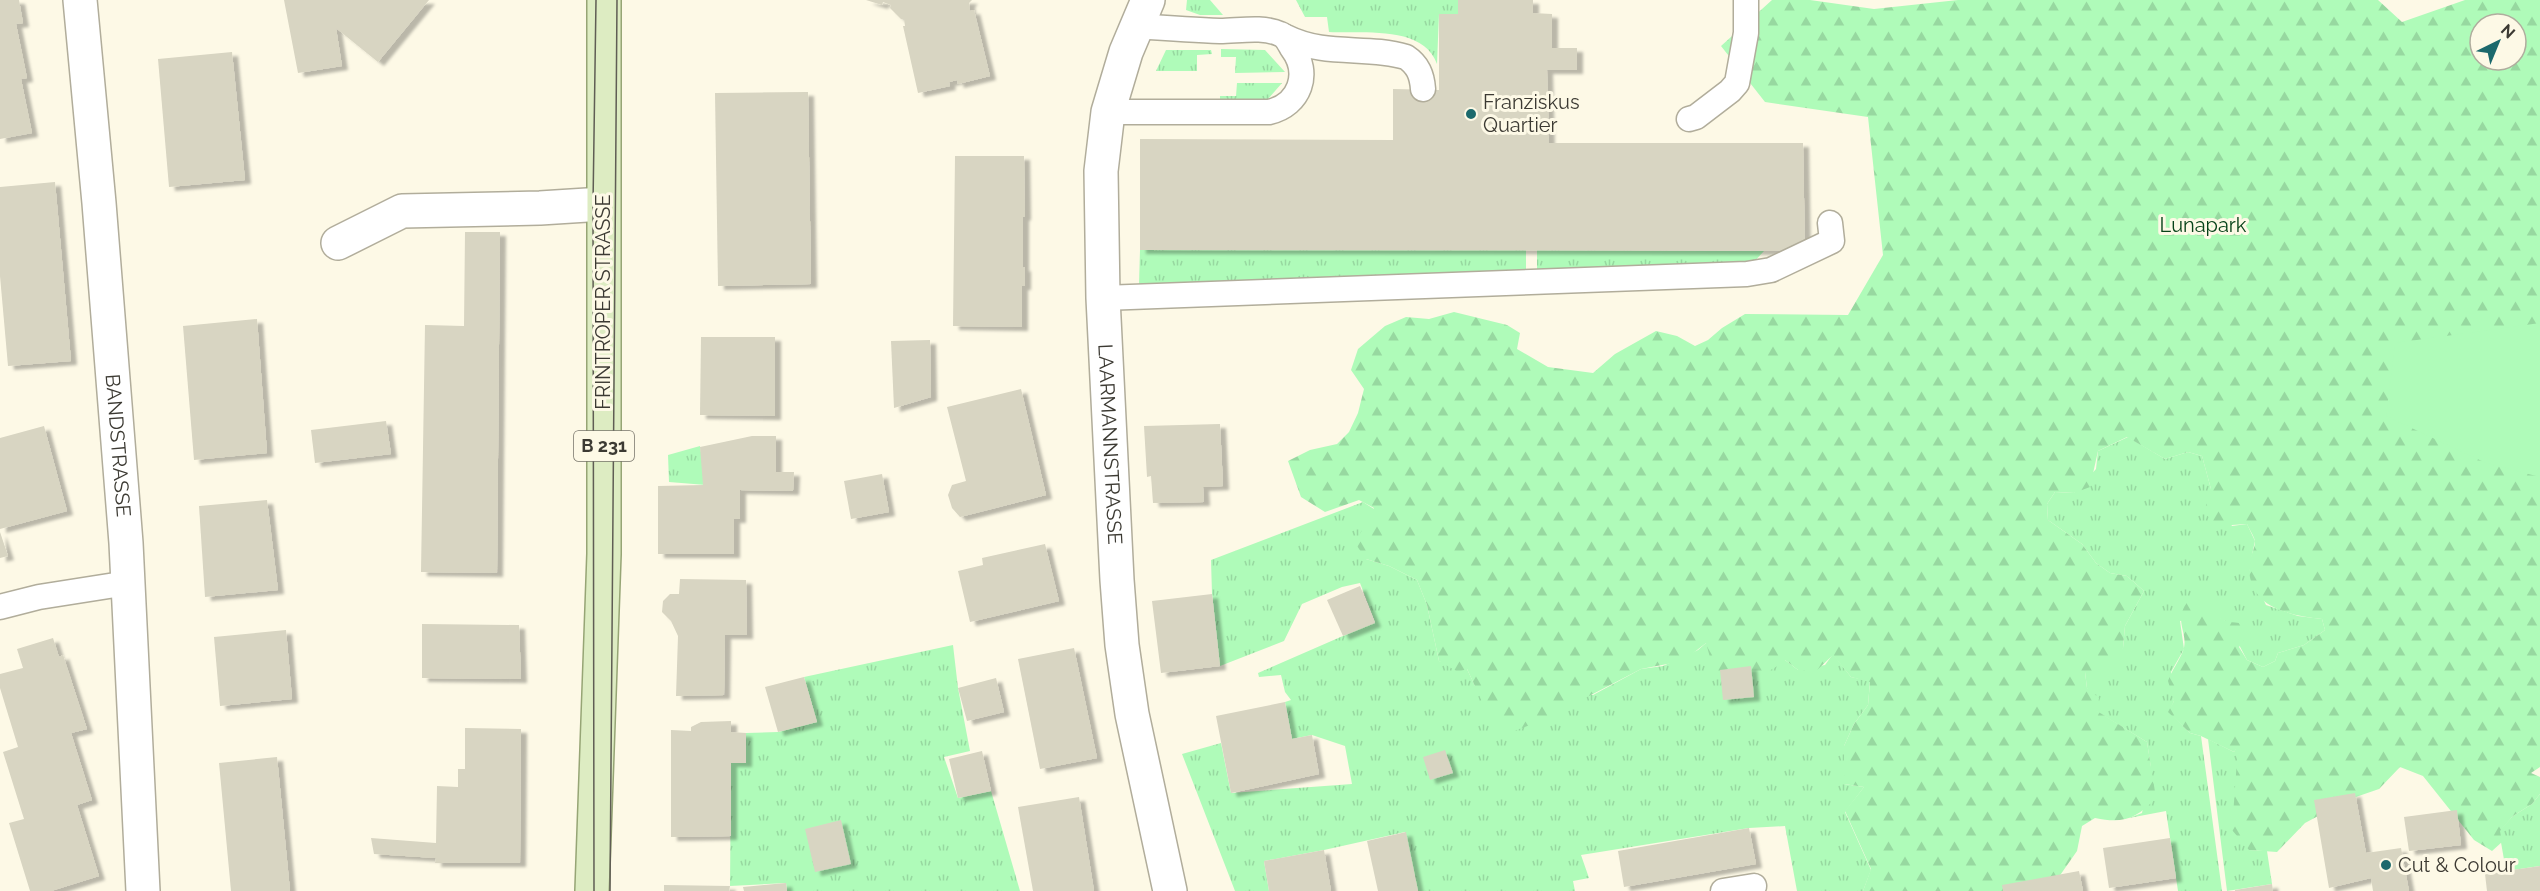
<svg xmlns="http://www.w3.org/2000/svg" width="2540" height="891" font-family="Raleway,sans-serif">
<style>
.grass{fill:url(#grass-tufts)}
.forest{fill:url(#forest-firs);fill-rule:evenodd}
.park{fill:#affbb9}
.building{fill:#d8d5c2;filter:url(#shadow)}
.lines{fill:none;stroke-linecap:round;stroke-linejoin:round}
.service-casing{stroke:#b1ad9b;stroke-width:27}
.minor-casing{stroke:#b1ad9b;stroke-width:36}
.primary-casing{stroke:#96a575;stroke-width:36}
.service{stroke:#fff;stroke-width:24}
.minor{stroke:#fff;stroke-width:33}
.primary{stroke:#ddecc2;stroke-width:33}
.tram{stroke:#5f5d54;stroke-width:1.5}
.poi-dot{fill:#1c696c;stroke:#fdf9e6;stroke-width:2}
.labels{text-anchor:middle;stroke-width:6;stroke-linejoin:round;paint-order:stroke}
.shield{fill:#fdf9e6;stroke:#767369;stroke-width:1.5}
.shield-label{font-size:18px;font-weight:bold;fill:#3c3a33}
.poi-label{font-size:20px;fill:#3c3a33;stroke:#fdf9e6;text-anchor:start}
.park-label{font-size:20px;fill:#064218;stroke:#fdf9e6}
.street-label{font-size:20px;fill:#3c3a33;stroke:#fdf9e6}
</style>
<defs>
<pattern id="grass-tufts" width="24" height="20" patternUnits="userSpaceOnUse" patternTransform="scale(1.5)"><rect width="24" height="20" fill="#affbb9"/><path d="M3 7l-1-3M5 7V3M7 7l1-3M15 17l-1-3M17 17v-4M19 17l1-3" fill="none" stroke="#97d8a0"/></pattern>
<pattern id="forest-firs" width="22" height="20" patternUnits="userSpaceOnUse" patternTransform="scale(1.5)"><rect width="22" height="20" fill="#affbb9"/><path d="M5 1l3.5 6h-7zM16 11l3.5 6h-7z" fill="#97d8a0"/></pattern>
<filter id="shadow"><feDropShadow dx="6" dy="4" stdDeviation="1.5" flood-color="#0004"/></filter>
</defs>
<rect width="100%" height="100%" fill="#fdf9e6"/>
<!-- grass -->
<g class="grass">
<path d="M1187,0h23l13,15h-23l-14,-5z"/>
<path d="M1296,0h162v14h-19l-2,50c-14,-39 -74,-30 -108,-32l-2,-15h-22z"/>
<path d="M1221,49l44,1 20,22 -50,1 1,-16h-15z"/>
<path d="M1166,50h45l1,4 -15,1v16h-41z"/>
<path d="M1237,83h45l-14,16 -48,1v-4h16z"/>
<path d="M1140,250h386v23l-387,12z"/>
<path d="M1537,250l227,1 -11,12 -216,11z"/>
<path d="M2128,437l37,22 23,-7 14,4 9,33 21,37 15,-2 8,17 -6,28 17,36 32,11 24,3 3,11 -21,15 -26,8 -3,8 -12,6 -16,-7 -20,-38 -13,-6 -34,5 4,28 -13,23 3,29 -5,11 21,21 11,3 21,155h-44l-12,-80 -37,7 13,-5 9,-45 -4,-26 -51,-31 -9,-23 -2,-16 38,-24 2,-22 19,-35 -17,-15 -17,-3 -14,-10 -14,-19 -34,-24 -1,-16 8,-12 19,1 22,-24 2,-18z"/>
<path d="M700,446l6,39 -37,-3 -1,-27z"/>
<path d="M1363,502l11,7 -8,50 23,7 28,14 10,25 12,56 28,8 8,17 118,9 48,-26 22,-3 35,-16 8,-7 79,17 13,10 27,-5 8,-11 18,23 19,4 -2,24 -14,19 -10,22v38l20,3 -19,25 26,58 -8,21h-66l-12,-65 -36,2 -168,27 8,23 -16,3 2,10h-157l-13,-59 -81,18 -60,11 5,30h-34l-53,-137 39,-11 10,50 121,-9 -7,-38 -33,-11 -20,4 -7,-37 6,-2 -6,-8 -4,-17 -22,2 -1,-4 117,-51 -15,-39 -18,4 -40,17 -18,37 -64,25 -8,-72 -1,-34z"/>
<path d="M953,645l5,43 12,63 -26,6 14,41 33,-7 29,100h-233l-1,-8 -56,3 1,-123h15v-30l32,-1 39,-10 -13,-45z"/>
<path d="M2208,739l26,13 4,-8 11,106 18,1 5,33 -45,7z"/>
<path d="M2540,794v72l-34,5 -7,-40 14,-15 19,-12z"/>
</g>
<!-- forest -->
<path class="forest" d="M1772,0h38l64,9 84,-9h420l24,22 63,-22h75v767l-9,6 9,4v17l-8,10 -19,12 -13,15 2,11 -10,9 -18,-11 -51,-64 -23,-9 -21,22 -29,10 -45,24 -28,29 -28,-2 -17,-20 6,-84 -4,6 -33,-16 -11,-3 -22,-21 6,-11 -6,-20c4,-11 11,-20 15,-30 7,-19 -13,-31 8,-53l16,1c8,18 12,22 32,24l8,13 -8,11 8,13 16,7 12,-6 3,-8 26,-8 21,-15 -3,-11c-32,-4 -71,-10 -73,-50 -1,-9 6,-19 6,-28 -1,-5 -6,-12 -8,-17l-30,2 -13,-14 7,-23 -9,-33 -14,-4 -23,7 -38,-22 -29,14 -8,36 -16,6 -19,-1 -8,12 1,16 34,24 14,19 14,10 17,3 17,15 -19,35 -2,22 -4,11 -16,14 -18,-1 2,16 12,10 -2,13 50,31 9,56c-20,21 -33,26 -61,20l-13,8 -5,25 -28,40h-186l8,-22 -26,-58 19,-24 -20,-3v-38l10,-22 14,-19 2,-23 -19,-5 -18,-22 -18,17 -17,-2 -13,-10c-13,11 -33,21 -50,20 -7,-1 -15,-8 -22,-12l-7,-25 -23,18 -42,8 -98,51 -32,12 -24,-20 -20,-43 -9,3 -19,-11 -12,-56 -10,-25 -28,-14 -23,-7 -11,-16 19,-35 -15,-8 -34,12 -24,-15 -13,-36 22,-11 27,-6 12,-12 9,-19 6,-24 -13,-19 7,-21 27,-23 21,-9 23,2 25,-7 53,13 13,8 -3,16 31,18 45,6 22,-19 41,-23 21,5 18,10 13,-6 14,-12 23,-14 103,1 35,-60 -15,-138 -103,-15 -44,-56zM2480,24h36v36h-36z"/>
<!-- park -->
<path class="park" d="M2540,323v154l-54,-14 -100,-47 9,-73z"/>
<!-- building -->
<g class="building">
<path d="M0,0h19l4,23 -7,1 11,54 -6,1 11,54 -32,6z"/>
<path d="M284,0h145l-51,62 -42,-34 6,38 -44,7z"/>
<path d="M866,0h106l-3,3 1,8 4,-1 16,66 -32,8 -1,-4 -8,2 1,4 -32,7 -15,-67h2l-1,-7h-3l-11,-11 1,-3 -8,-3 -1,3z"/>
<path d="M1458,0h75v13l19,1v34h25v22h-30l2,73h254l2,108 -665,-1v-111l253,1v-51l46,1v-76h19z"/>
<path d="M232,52l13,128 -76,7 -11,-128z"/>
<path d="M808,92l3,192 -93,2 -3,-193z"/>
<path d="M955,156h69l1,60 -2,1v51l2,-1v19h-3v41l-69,-1z"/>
<path d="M55,182l16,179 -63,5 -8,-90v-89z"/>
<path d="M465,232h35l-3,341 -76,-1 4,-247 39,1z"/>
<path d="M257,319l10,134 -73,7 -11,-134z"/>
<path d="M701,337h74v79l-75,-1z"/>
<path d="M930,340l1,57 -37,11 -3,-67z"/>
<path d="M1021,389l25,106 -86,22 -8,-9 -4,-13 4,-10 14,-4 -19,-74z"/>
<path d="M386,421l5,33 -76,9 -4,-33z"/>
<path d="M1220,424l3,62 -20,1 1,15 -51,1 -2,-27 -4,1 -3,-51z"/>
<path d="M44,426l23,85 -67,18v-91z"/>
<path d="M752,436h24v36h18l-1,19 -53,-1v29h-6v35h-76v-68l45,-1 -3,-38z"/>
<path d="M882,474l7,38 -38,7 -7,-38z"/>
<path d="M267,500l11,90 -73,7 -6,-91z"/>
<path d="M0,532l8,24 -8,2z"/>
<path d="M1045,544l14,57 -89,21 -12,-51 25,-6 -1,-7z"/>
<path d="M680,579l66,1 1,55h-22l-1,60 -48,1 2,-60 -7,-15 -9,-9 1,-11 7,-7h9z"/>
<path d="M1360,586l15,37 -32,13 -16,-36z"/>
<path d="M1212,594l8,72 -59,7 -9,-72z"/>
<path d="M422,624l97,1 2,54 -99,-1z"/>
<path d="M286,630l6,69 -72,7 -6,-69z"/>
<path d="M53,638l6,19 4,-2 24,74 -16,4 21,67 -15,5 22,71 -48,15h-21l-21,-68 15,-4 -21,-67 15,-5 -18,-59v-14l23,-6 -6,-19z"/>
<path d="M1074,648l23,110 -57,11 -22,-110z"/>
<path d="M1751,666l3,31 -31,3 -3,-30z"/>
<path d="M804,677l13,45 -39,10 -13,-45z"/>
<path d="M996,678l8,34 -37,9 -9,-33z"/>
<path d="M1285,702l7,37 20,-4 7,39 -88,19 -15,-77z"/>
<path d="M731,721v11l15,1v30h-15v73l-60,1v-107l20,1v-4l10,-5z"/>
<path d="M465,728l56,1 -1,134h-85l1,-5 -62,-4 -3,-16 65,5 1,-57 21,1v-18h7z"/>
<path d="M1445,750l8,23 -23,7 -7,-23z"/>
<path d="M982,751l9,40 -33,7 -9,-39z"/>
<path d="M277,757l13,134h-59l-12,-128z"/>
<path d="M2355,793l11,60 35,-5 8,43h-36l-2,-13 -42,10 -15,-88z"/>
<path d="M1079,797l15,94h-61l-15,-84z"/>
<path d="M2457,810l4,35 -52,6 -5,-34z"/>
<path d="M841,820l10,44 -36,8 -10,-43z"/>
<path d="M1749,828l7,36 -132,23 -6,-36z"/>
<path d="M1406,832l12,59h-40l-11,-50z"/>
<path d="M2170,838l6,40 -67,10 -6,-40z"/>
<path d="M1324,850l7,41h-62l-5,-30z"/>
<path d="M2540,866v25h-53l-2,-17z"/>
<path d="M2079,871l4,20h-80l-1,-6z"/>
<path d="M786,883l1,8h-43l-1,-4z"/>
<path d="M2272,884l1,7h-38v-1z"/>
<path d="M664,885l66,1 -1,5h-65z"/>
</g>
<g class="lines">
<defs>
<g id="service">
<path d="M1286,37c40,20 80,8 120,20 12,8 16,18 17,32"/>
<path d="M1108,112h161c31,-7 42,-39 23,-64 -3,-5 -6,-12 -12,-14 -17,-8 -42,-3 -60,-3 -28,-1 -56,-3 -84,-5"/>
<path d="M1689,119l7,-2 34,-26 7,-8 9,-50v-33"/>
<path d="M1103,298l644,-24 24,-4 61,-29 -2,-18"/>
<path d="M0,607l39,-10 89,-14"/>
<path d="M1723,891l31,-5"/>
</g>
<g id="minor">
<path id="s1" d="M80,0l19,203 27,340 17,348"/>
<path id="s2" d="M1148,0l-22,52 -18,60 -7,59 2,127 14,282 5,65 10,69 38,177"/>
<path d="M338,243l64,-32 138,-3 63,-4"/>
</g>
<path id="primary" d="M592,891l12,-337v-554"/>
</defs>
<!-- service casing -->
<use href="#service" class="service-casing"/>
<!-- minor casing -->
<use href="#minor" class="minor-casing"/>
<!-- primary casing -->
<use href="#primary" class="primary-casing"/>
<!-- service -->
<use href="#service" class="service"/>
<!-- minor -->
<use href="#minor" class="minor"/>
<!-- primary -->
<use href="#primary" class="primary"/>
<!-- tram -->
<g class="tram">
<path d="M594,891l-1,-687 3,-204"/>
<path d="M610,891l7,-891"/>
</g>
</g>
<!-- markers -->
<g class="poi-dot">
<circle cx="1471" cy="114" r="6"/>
<circle cx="2386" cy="865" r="6"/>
</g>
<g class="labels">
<!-- shield labels -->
<rect class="shield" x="574" y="431" width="60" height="30" rx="4.5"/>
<g class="shield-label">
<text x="604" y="452">B 231</text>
</g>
<!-- poi labels -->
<g class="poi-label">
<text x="1483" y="109">Franziskus<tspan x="1483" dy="23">Quartier</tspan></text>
<text x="2398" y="872">Cut &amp; Colour</text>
</g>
<!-- park labels -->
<g class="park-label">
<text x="2203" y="232">Lunapark</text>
</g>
<!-- street labels -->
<g class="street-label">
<text transform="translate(603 302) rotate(-90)" y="7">FRINTROPER STRASSE</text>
<text dy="7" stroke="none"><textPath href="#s2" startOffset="452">LAARMANNSTRASSE</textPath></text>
<text dy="7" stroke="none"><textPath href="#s1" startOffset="447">BANDSTRASSE</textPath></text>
</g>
</g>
<!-- north arrow -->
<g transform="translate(2498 42) rotate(43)"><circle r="28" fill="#fdf9e6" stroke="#b0ad9e" stroke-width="1.5"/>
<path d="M0-4.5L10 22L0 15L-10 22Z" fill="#1c696c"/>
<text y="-9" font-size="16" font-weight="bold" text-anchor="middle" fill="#3c3a33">N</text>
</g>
</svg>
